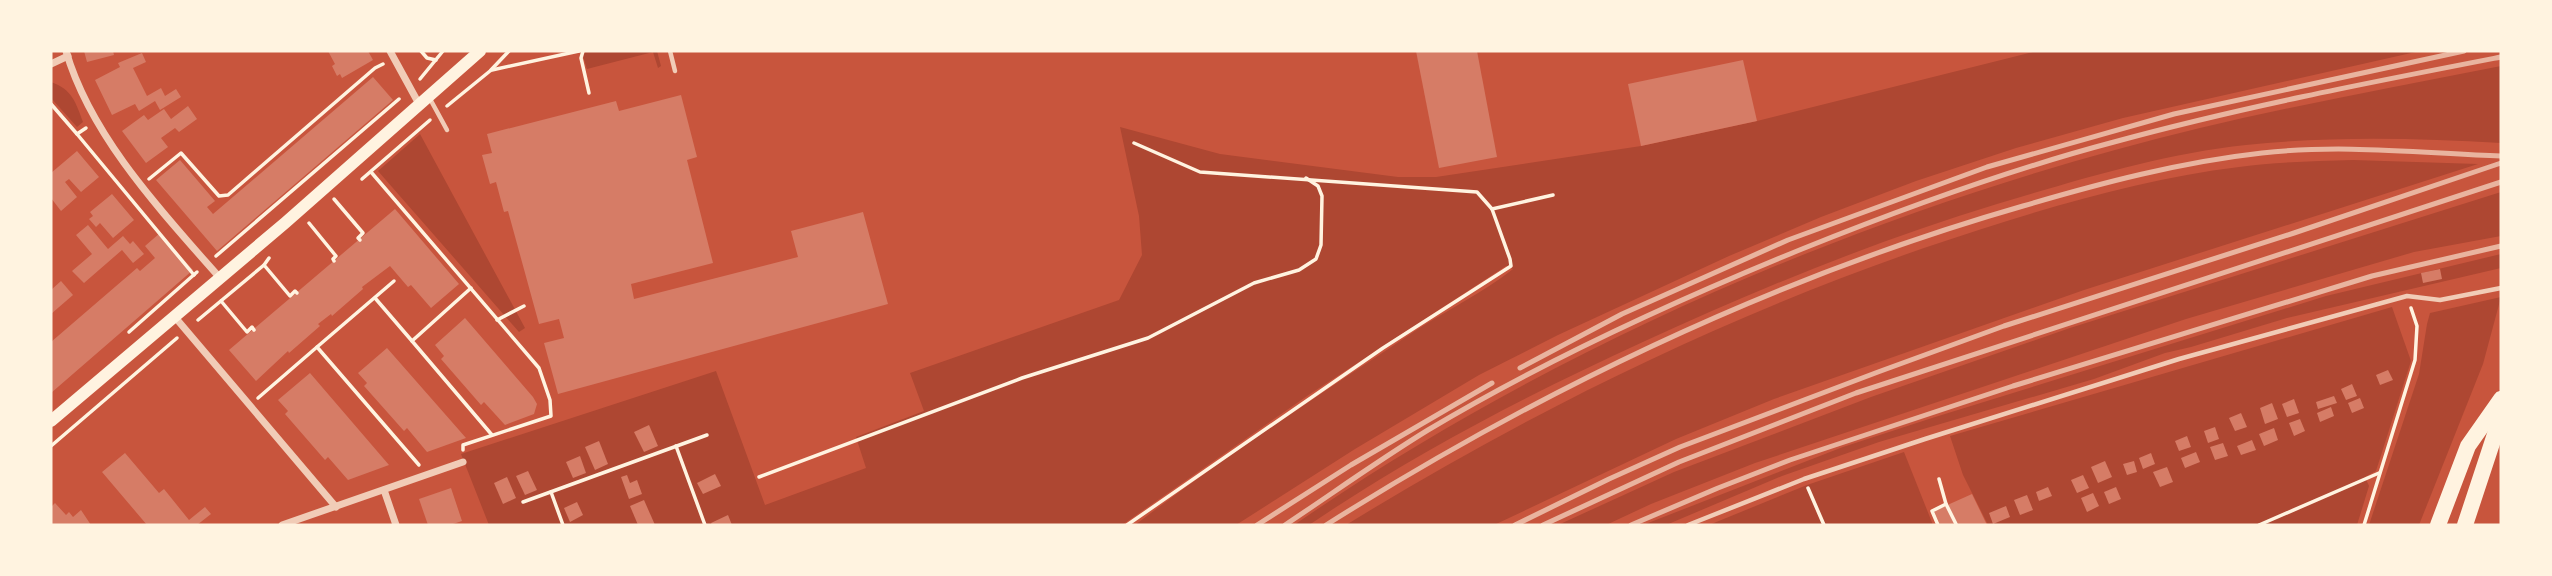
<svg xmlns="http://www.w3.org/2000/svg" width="2552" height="576" font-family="Literata,serif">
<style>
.green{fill:#ae4732}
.building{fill:#d67c66}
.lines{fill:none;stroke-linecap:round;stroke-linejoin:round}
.path{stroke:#fff3e0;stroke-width:3.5}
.service{stroke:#f1ccb7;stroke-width:4.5}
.minor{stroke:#f1ccb7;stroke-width:7}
.secondary{stroke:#fff3e0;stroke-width:12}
.motorway{stroke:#fff3e0;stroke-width:16}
.rail{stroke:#e9b49f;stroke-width:5}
</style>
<rect width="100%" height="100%" fill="#c8553d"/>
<!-- green -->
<g class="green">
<path d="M586,51h71l4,15 -3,2 -5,-16 -66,17 -4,-13z"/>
<path d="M2037,51h383l-297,67 -107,30 -100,33 -95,36 -92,39 -171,79 -79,40 -124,74 -119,76h-101c90,-69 186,-131 280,-194 32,-21 69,-39 98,-62l-7,-3 -196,128 -188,131h-633l-28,-71 255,-83 49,134 101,-37 -10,-31 68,-26 -14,-38 209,-73 23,-45 -3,-39 -19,-89 100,27 178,23h38l205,-31 116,-25z"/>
<path d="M2501,66v77c-85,-5 -170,-7 -255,2 -85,9 -168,35 -249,59 -121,37 -237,84 -352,137 -118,54 -228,111 -336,184h-15c270,-186 588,-320 906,-397 100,-24 201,-42 301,-62z"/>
<path d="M51,82c21,7 25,21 32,40l-6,5 -26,-29z"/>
<path d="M420,134l105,194 -6,4 -141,-161z"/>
<path d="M2353,160l125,4 -394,126 -310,109 -98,40 -182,86h-148c182,-112 375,-207 578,-277 102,-34 208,-68 315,-81 38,-5 76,-6 114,-7z"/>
<path d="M2501,192v44l-87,16 -228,67 -431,144 -104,41 -45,21h-48l116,-53 197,-75 199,-69z"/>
<path d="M2501,254v14l-214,50 -96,29 -26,6 -71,26 -215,63 -97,34 -116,49h-23l200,-78 89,-29 394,-122z"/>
<path d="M2501,297l-18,67 -64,161h-50l50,-151 8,-50 3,-11z"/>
<path d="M2392,307l19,54 -35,110 -11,6 4,9 -12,39h-369l-25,-50 -13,-39z"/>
<path d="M1904,452l29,73h-224l98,-40z"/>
</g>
<!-- building -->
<g class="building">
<path d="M84,51h29l1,4 -27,7z"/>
<path d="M328,51h40l5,9 -31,18 -2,-4 -3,2 -5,-10 3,-2z"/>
<path d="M1416,51h61l20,106 -58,11z"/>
<path d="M142,53l4,9 -13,6 14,28 14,-8 4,8 11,-7 5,8 -21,13 -5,-9 -16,10 -4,-7 -23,11 -17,-35 25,-13 -2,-4z"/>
<path d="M1743,60l14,61 -116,25 -13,-62z"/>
<path d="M373,77l20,23 -176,151 -61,-71 24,-20 35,41 -8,6 6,7z"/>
<path d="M681,95l16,62 -10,3 26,103 -82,21 3,15 164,-42 -7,-26 72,-19 25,92 -330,90 -14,-51 20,-5 -5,-19 -20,5 -31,-113 -4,1 -8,-30 -6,2 -8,-29 10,-2 -5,-19 129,-33 3,10z"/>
<path d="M188,106l9,13 -18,13 -4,-4 -14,10 7,9 -22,16 -24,-32 22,-16 4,5 16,-11 7,10z"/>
<path d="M77,151l22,26 -18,15 -12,-13 -4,3 12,15 -16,14 -10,-13v-25z"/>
<path d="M112,194l22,26 -21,18 -13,-15 -4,4 -7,-8 4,-3 -3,-4z"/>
<path d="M395,209l64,75 -28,24 -20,-23 -3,2 -18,-21 -28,21 1,2 -31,27 -1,-2 -13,10 2,2 -31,27 -1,-2 -32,30 -27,-31z"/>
<path d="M88,225l20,24 15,-13 7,8 3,-3 11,13 -11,9 -11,-13 -38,33 -12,-12 20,-17 -16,-19z"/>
<path d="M160,233l33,37 -142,123v-51l86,-74 3,3 15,-13 -10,-12z"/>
<path d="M2440,269l2,10 -19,4 -2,-10z"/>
<path d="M61,281l12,14 -22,19v-24z"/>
<path d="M465,318l68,79 4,7 -3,10 -29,11 -21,-23 -3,3 -40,-46 3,-3 -9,-11z"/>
<path d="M387,348l79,90 -39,14 -20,-24 -3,3 -40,-45 3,-3 -9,-10z"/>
<path d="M2388,370l5,10 -13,5 -4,-10z"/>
<path d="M310,373l79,92 -41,15 -20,-23 -3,3 -40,-46 3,-3 -10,-11z"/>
<path d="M2352,384l5,12 -11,4 -5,-11z"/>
<path d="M2334,396l3,7 -19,6 -2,-7z"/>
<path d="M2360,398l4,10 -12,5 -4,-10z"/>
<path d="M2294,399l5,14 -12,4 -5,-13z"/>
<path d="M2272,403l6,16 -13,5 -5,-16z"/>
<path d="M2331,407l3,9 -14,6 -3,-9z"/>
<path d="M2241,413l6,14 -12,4 -6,-13z"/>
<path d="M2300,419l5,12 -11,5 -5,-13z"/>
<path d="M649,425l9,21 -14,6 -10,-20z"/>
<path d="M2215,427l4,12 -11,4 -4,-12z"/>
<path d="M2274,428l4,12 -14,6 -5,-12z"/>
<path d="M2187,436l4,11 -12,4 -4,-10z"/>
<path d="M2252,440l4,10 -15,5 -4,-9z"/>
<path d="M599,441l9,23 -13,6 -10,-23z"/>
<path d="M2223,443l5,13 -13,4 -5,-13z"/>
<path d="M2196,452l4,10 -15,6 -4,-10z"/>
<path d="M125,453l34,40 5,-4 25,31 16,-13 6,7 -14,11h-50l-45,-53z"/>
<path d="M2151,453l4,11 -12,5 -4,-11z"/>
<path d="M580,456l6,17 -13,5 -7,-16z"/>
<path d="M2105,461l7,16 -14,6 -7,-16z"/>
<path d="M2134,461l3,11 -10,3 -4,-11z"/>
<path d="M2167,467l6,15 -13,5 -7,-15z"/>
<path d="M528,471l9,19 -12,5 -9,-19z"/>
<path d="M715,474l6,12 -18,8 -6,-11z"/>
<path d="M627,475l3,8 7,-3 5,14 -13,5 -8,-22z"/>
<path d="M2083,475l6,13 -12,5 -6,-13z"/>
<path d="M507,477l9,21 -13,6 -9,-21z"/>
<path d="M2048,487l4,9 -13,5 -3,-9z"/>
<path d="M2116,487l5,12 -12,5 -5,-12z"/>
<path d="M451,488l11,33 -12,4h-22l-9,-26z"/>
<path d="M2093,493l6,13 -12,6 -6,-14z"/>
<path d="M1972,494l15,31h-47l-6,-14z"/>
<path d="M2027,495l6,15 -13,5 -6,-15z"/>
<path d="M644,500l11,25h-17l-8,-19z"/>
<path d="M577,502l6,13 -13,7 -6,-14z"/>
<path d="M55,503l11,12 3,-3 4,5 8,-7 10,15h-40v-18z"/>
<path d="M2006,506l4,11 -17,7 -4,-11z"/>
<path d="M728,515l4,10h-20l-1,-2z"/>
</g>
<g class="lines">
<!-- path -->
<g class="path">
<path d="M421,51l6,7 9,2"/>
<path d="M583,51l-2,7 8,35"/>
<path d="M492,70l87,-19"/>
<path d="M420,79l23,-28"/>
<path d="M51,104l26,30 9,-6"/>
<path d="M447,106l43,-35 19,-20"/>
<path d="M77,134l117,141"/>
<path d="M1134,143l66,29 277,20 15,17"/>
<path d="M371,172l168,196 11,32 1,16 -88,29v5"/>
<path d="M149,179l32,-26 38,43 9,-1 147,-127 8,-4"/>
<path d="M362,179l68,-59"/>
<path d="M334,199l29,34 -5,5 2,2"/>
<path d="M309,223l27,33 -3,3 1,2"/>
<path d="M216,256l183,-157"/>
<path d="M264,265l26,31 5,-5 2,2"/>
<path d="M394,281l-77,66 102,118"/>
<path d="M471,288l-59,53 80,94"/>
<path d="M375,298l37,43"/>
<path d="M221,301l26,31 5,-5 2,3"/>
<path d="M198,320l66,-55 5,-7"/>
<path d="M497,320l27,-14"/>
<path d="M129,332l68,-60"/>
<path d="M258,398l59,-51"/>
<path d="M51,446l126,-108"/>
<path d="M676,446l29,79"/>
<path d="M759,477l263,-99 126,-40 106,-55 45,-13 17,-11 5,-14 1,-49 -4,-10 -12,-8"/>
<path d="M1939,479l7,25 10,20"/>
<path d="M1808,488l16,37"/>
<path d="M551,492l12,33"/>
<path d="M523,502l184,-67"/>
<path d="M1127,525l256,-177 128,-82 -1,-7 -18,-50 61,-14"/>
<path d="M1938,525l-6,-14 14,-7"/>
<path d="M2259,525l120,-52"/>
<path d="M2364,525l51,-165 2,-34 -6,-18"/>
</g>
<!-- service -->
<g class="service">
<path d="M670,51l5,20"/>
<path d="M429,97l18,33"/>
<path d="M1688,525l116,-46 121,-40 254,-80 228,-63 33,4 61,-12"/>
</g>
<!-- minor -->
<g class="minor">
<path d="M66,51c25,86 96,161 154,227"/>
<path d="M390,51l29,53"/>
<path d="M51,64l17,-8"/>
<path d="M174,316l162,191"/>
<path d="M384,490l12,35"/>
<path d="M282,525l181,-63"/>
</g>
<!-- secondary -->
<path class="secondary" d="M51,421l234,-198 195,-172"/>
<!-- motorway -->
<g class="motorway">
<path d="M2438,525l30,-79 33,-47"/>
<path d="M2465,525l36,-109"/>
</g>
<!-- rail -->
<g class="rail">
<path d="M1520,368l102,-54 166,-74 199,-73 187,-53 290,-63"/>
<path d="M1257,525l94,-60 141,-82"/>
<path d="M1285,525c48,-32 94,-65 143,-95 119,-71 246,-129 374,-181 102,-41 206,-79 312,-107 128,-35 258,-60 387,-85"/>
<path d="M1326,525c216,-136 450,-248 697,-319 78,-23 158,-44 239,-53 80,-9 159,0 239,3"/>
<path d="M1515,525l94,-46 71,-32 198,-75 126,-46 290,-93 207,-70"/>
<path d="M1543,525l136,-63 177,-69 645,-211"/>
<path d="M1631,525l87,-37 72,-28 223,-74 359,-110 129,-30"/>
</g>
</g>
<!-- border -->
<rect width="2552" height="576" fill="none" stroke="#fff3e0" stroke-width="105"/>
</svg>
